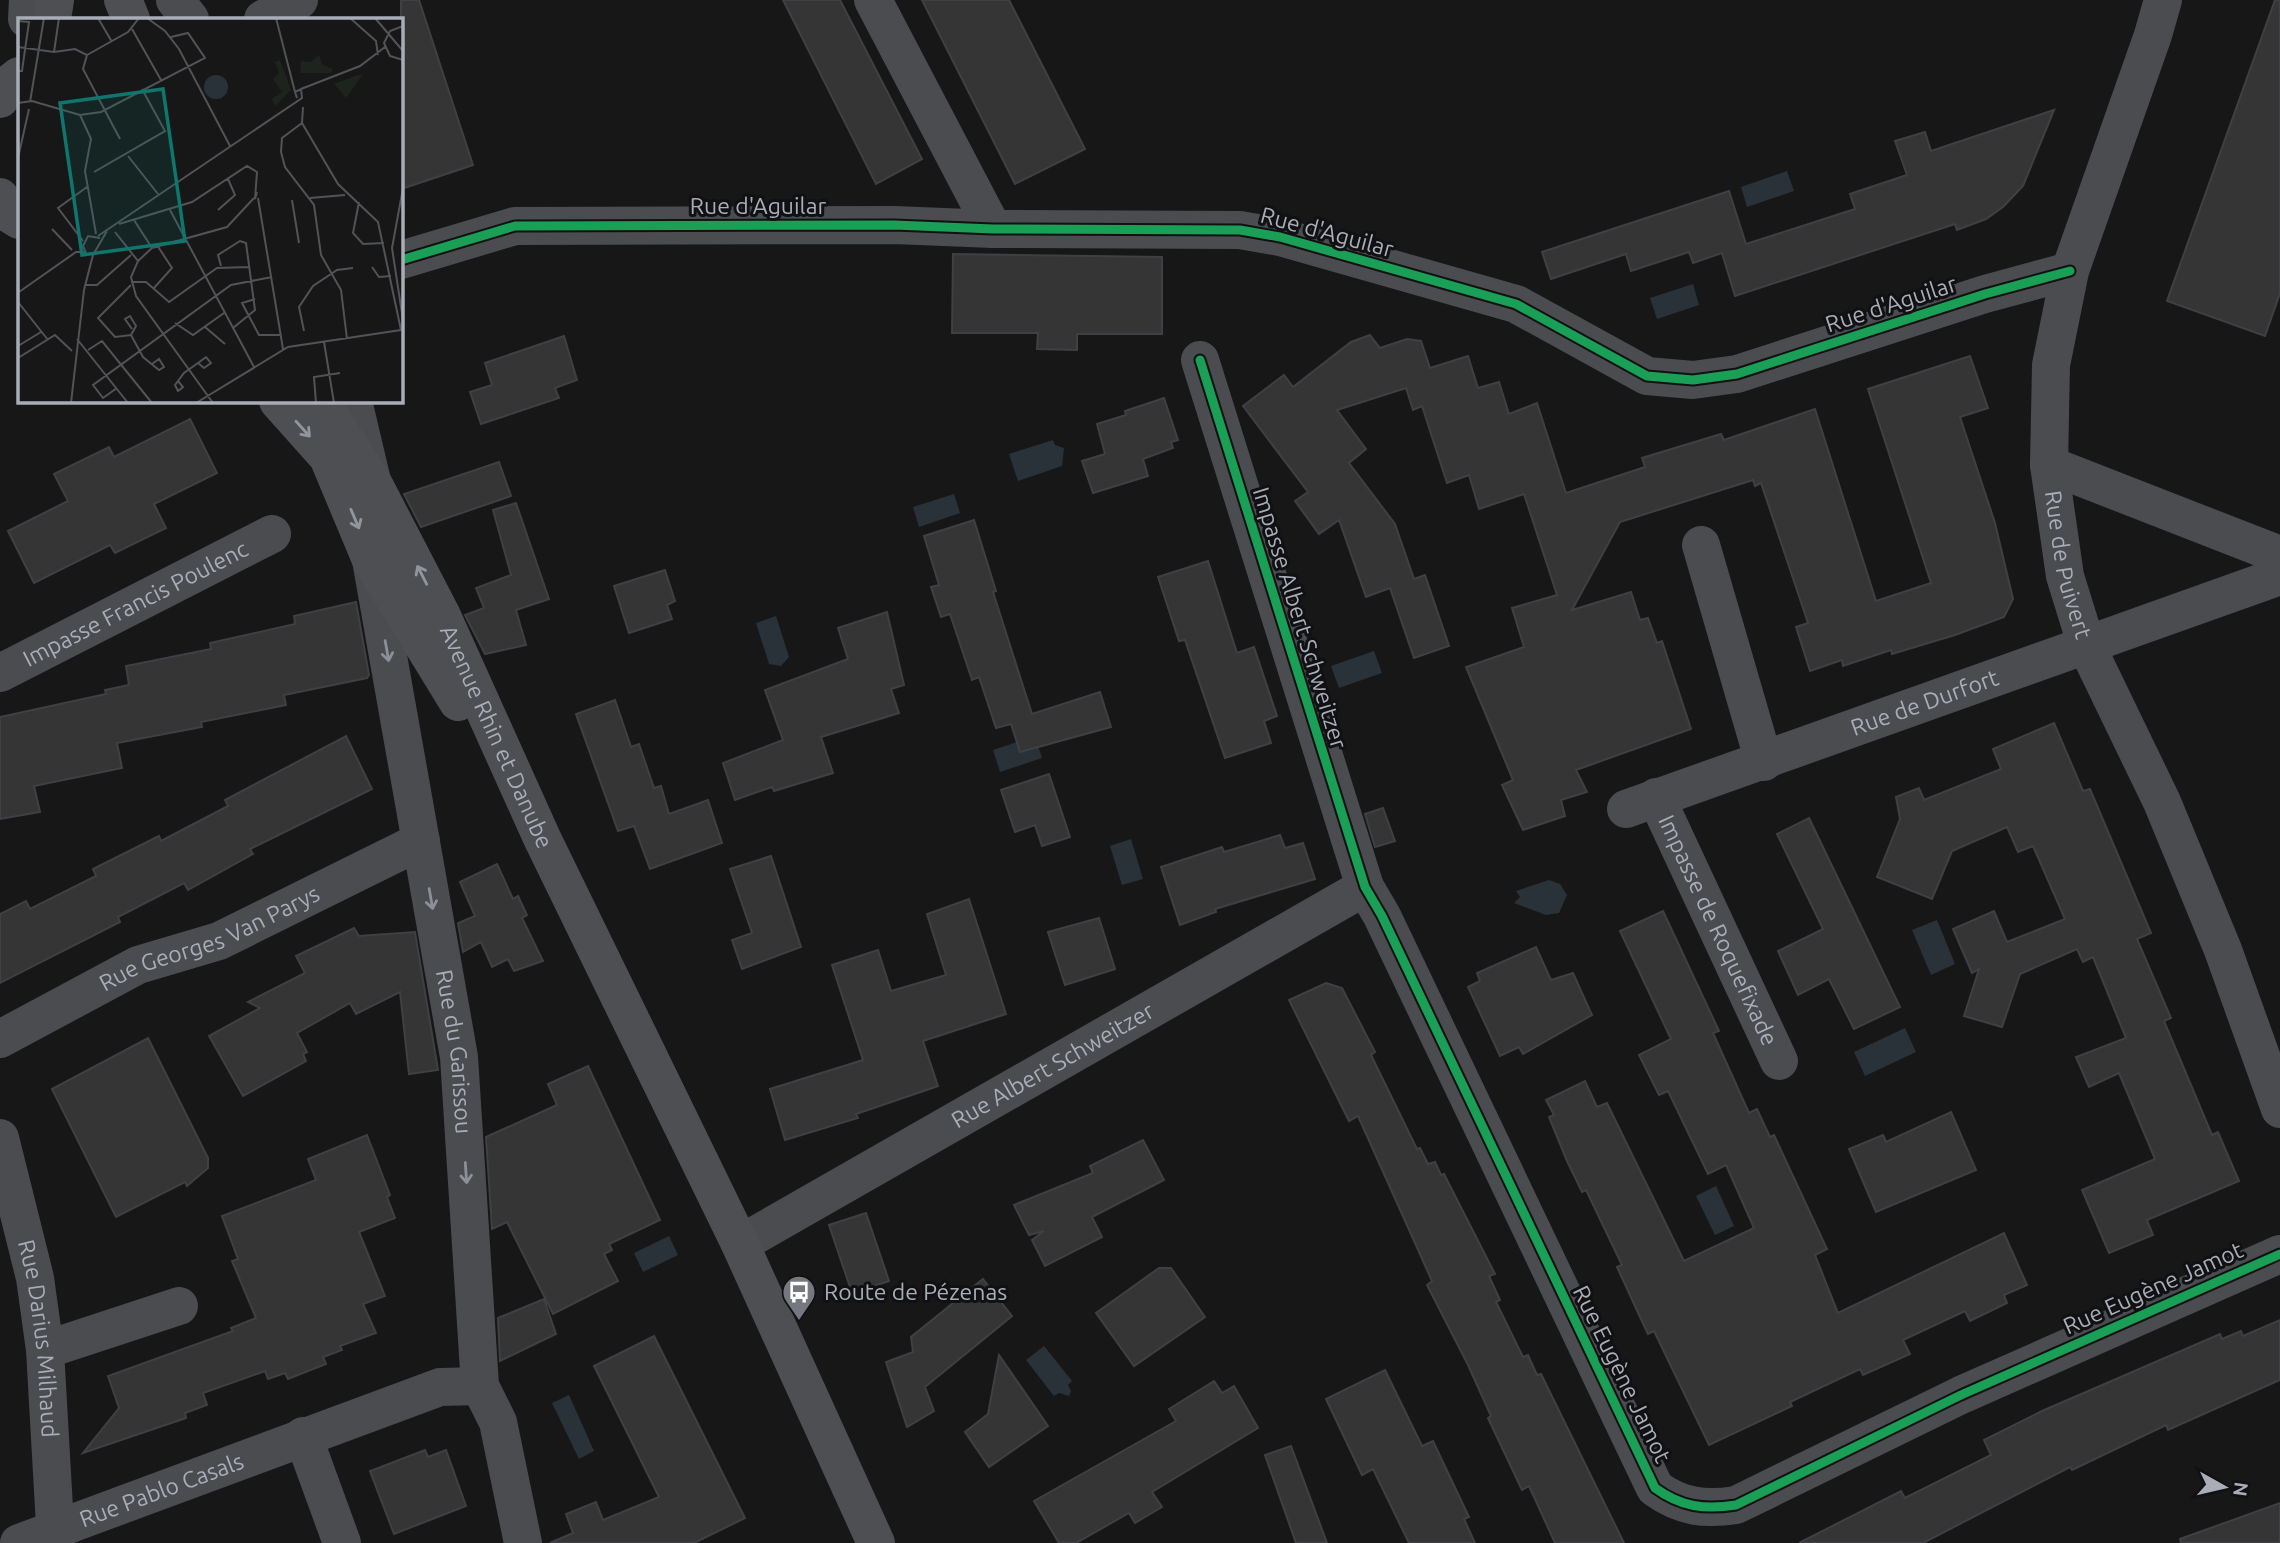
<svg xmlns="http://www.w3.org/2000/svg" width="2280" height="1543" font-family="Ubuntu,sans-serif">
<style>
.water{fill:#2a3239}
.building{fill:#353536;stroke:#3f4043;stroke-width:2}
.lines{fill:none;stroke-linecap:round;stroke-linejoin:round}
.minor{stroke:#4b4c50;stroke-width:38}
.major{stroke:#4d4f52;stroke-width:38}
.cycleway-casing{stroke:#111113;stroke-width:13}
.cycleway{stroke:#1a9f57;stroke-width:9}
.oneway{stroke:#91969e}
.oneway2{stroke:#8c9099}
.labels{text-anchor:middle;stroke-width:6;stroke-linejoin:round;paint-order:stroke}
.street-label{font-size:23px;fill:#a8adb8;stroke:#111113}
.poi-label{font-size:23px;fill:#a8adb8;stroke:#111113;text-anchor:start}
.inset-road{fill:none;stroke:#515357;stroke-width:2}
.view{fill:#0f766e;fill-opacity:0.15;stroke:#0f766e;stroke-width:3.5}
.inset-edge{fill:none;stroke:#a8adb8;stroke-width:3.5}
</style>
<rect width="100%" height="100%" fill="#171717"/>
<!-- water -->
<g class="water">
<path d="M1787,171l7,20 -47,16 -6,-20z"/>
<path d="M1693,284l6,21 -42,14 -7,-21z"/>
<path d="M1053,440l2,5 9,3 -2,18 -44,15 -9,-27z"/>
<path d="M954,494l6,19 -41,14 -6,-20z"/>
<path d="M776,616l13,41 -8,9 -12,-2 -13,-41z"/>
<path d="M1374,651l8,22 -43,15 -8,-22z"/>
<path d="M1035,736l7,22 -42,14 -7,-22z"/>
<path d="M1131,839l12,40 -21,6 -12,-39z"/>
<path d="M1549,880l11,4 7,11 -8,18 -13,2 -32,-12 6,-6 -4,-6z"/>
<path d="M1937,920l18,44 -24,11 -19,-45z"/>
<path d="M1905,1028l11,24 -51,24 -11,-24z"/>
<path d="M1716,1186l18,40 -19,9 -19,-39z"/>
<path d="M669,1236l9,19 -35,17 -9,-19z"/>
<path d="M1044,1346l28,35 -4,4 3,6 -2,5 -10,-3 -5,3 -28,-36z"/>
<path d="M569,1395l25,56 -15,8 -27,-56z"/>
</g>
<!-- building -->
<g class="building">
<path d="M401,0h18l54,165 -72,24z"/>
<path d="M783,0h57l82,159 -46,25z"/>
<path d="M922,0h87l76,149 -70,35z"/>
<path d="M2275,0h5v293l-15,43 -98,-35z"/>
<path d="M2054,110l-31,76 -20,21 -17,12 -29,11 -2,-6 -220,72 -13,-43 -29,10 -4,-11 -58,19 -5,-17 -75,25 -9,-27 187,-61 17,53 109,-35 -5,-15 57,-19 -12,-34 30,-9 6,19z"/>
<path d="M953,254l209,3v77h-85v16l-40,-1 1,-16h-86z"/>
<path d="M1370,335l10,13 27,-9 14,2 9,27 38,-12 10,32 21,-6 10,32 28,-11 29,90 79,-26 -3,-9 79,-24 3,6 91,-31 61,192 55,-18 -63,-194 102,-33 18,52 -28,9 35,106 18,76 -9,18 -49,18 -63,19 -1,-4 -48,16 -1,-6 -32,11 -14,-44 12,-4 -47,-140 -6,3 -2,-6 -133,42 -48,88 59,-18 9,28 8,-2 9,25 5,-2 29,88 -115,41 11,22 -26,8 4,16 -42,14 -21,-45 11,-5 -47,-113 58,-20 -12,-39 45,-13 -33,-101 -45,15 -10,-34 -22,8 -25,-77 -9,4 -7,-22 -69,22 29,39 -17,14 46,61 19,55 11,-4 24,71 -35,12 -24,-70 -24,9 -27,-77 -20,14 -24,-33 13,-9 -65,-86 41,-31 9,12 58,-45z"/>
<path d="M564,336l13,44 -22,8 4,10 -78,26 -11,-32 22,-7 -7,-22z"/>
<path d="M1164,398l14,42 -7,2 2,6 -30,11 5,17 -55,17 -11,-32 23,-7 -8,-30 29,-9 -1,-4z"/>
<path d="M190,419l27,54 -63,31 12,24 -51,25 -5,-8 -76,38 -26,-52 60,-30 -14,-27 55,-27 5,10z"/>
<path d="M499,462l12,34 -90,31 -17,-33z"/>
<path d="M516,503l33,96 -33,11 10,35 -41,9 -20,-39 19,-7 -8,-20 35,-13 -18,-65z"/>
<path d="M974,520l22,71 -3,1 39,122 68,-22 11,35 -91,25 -9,-28 -15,4 -17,-51 -7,3 -22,-66 -9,3 -10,-30 8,-2 -15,-49z"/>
<path d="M1208,561l29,92 17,-6 23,69 -13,5 7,22 -46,15 -40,-118 -6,1 -21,-64z"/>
<path d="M665,570l10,31 -8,4 5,14 -43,14 -15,-47z"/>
<path d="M356,602l13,73 -2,3 -83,17 2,10 -85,17 1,5 -85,16 5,25 -88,18 6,26 -40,7v-102l106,-23 -1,-4 24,-5 -3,-19 85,-17 -1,-6 85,-19 -1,-8z"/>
<path d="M887,612l17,73 -13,4 8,24 -78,24 12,36 -59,18 -2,-4 -37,13 -12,-37 60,-23 -18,-50 83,-31 -10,-31z"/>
<path d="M615,700l16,47 8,-3 15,44 7,-2 8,28 39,-14 14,43 -72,26 -16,-43 -16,5 -42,-117z"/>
<path d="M2054,723l29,68 7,-2 61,144 -14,6 34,79 -7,3 48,114 6,-3 21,49 -92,39 6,15 -44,18 -27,-63 73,-31 -36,-86 -30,14 -13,-30 50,-19 -33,-81 -10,5 -6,-13 -57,25 -18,53 -38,-11 15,-47 -7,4 -19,-44 41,-18 13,31 58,-23 -32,-73 -15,6 -11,-25 -55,24 -20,48 -55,-22 23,-58 -4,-22 23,-9 5,12 77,-31 -8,-20z"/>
<path d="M346,736l26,53 -122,60 3,5 -65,36 -4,-7 -66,34 2,5 -120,61v-69l26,-13 4,8 66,-33 -3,-7 66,-33 2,5 67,-35 -3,-6z"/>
<path d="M1049,774l21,63 -28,9 -7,-21 -20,7 -14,-42z"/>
<path d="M1383,808l12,33 -20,6 -10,-33z"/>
<path d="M1809,818l91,189 -46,22 -25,-50 -31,16 -20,-44 45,-22 -46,-95z"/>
<path d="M1280,835l5,13 18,-5 12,36 -100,30 1,3 -36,13 -19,-58 61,-20 2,5z"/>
<path d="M771,856l30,91 -59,22 -10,-29 20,-7 -22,-64z"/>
<path d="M497,864l16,35 5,-3 9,19 -5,3 21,43 -29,10 -6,-12 -16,8 -11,-25 -18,10 -5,-29 17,-7 -15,-34z"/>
<path d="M969,899l37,115 -83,27 15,45 -82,28 2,4 -73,22 -15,-51 93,-29 -31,-95 46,-15 13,41 55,-16 -19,-61z"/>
<path d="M1663,911l56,120 -6,2 36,80 8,-4 13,28 4,-2 53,114 -12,6 23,58 166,-80 23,52 -23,10 3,8 -37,18 -5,-10 -62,29 7,14 -47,21 -3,-6 -70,33 2,4 -83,39 -55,-114 -6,3 -8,-17 -23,-50 5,-2 -36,-75 -4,2 -15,-31 -18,-44 5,-2 -8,-15 39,-19 12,26 10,-4 77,158 70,-33 -28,-63 -18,9 -40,-83 -9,4 -20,-40 32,-16 -51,-108z"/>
<path d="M1099,918l16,51 -50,16 -17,-53z"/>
<path d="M354,928l5,8 56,-4 23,138 -29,4 -9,-82 -44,22 -6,-11 -53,30 10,19 -4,2 3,7 -63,35 -34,-60 51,-28 -12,-6 57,-29 -9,-17z"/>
<path d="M1536,947l15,33 22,-7 19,42 -69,39 -4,-7 -19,9 -32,-69 12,-6 -3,-8z"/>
<path d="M1326,983l16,5 33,64 -4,3 46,94 3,-1 8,16 7,-2 6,13 3,-1 51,100 -6,2 11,24 -4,2 27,55 5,-2 9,20 4,-1 83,169h-69l-26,-57 -7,4 -34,-72 3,-2 -23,-51 -41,-80 5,-4 -74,-165 -9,5 -60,-121z"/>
<path d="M148,1038l60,120v10l-21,18 -2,-4 -69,35 -64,-128z"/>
<path d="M588,1066l72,154 -51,24 3,6 -8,4 14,27 -65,33 -46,-92 -15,7 -6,-92 71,-32 -9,-21z"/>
<path d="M1951,1112l25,58 -100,42 -27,-63 34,-14 3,7z"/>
<path d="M367,1135l23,60 -3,2 8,21 -36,14 26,64 -22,8 13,29 -36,13 2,4 -19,7 3,7 -38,15 -3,-6 -17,6 -3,-8 -62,22 4,12 -22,8 1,5 -103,35 36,-45 -11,-32 125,-45 -2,-3 25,-10 -24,-57 6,-2 -16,-43 94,-36 -8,-21z"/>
<path d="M1143,1140l21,40 -72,37 10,20 -57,29 -13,-26 12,-9 -15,4 -15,-30 79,-32 -3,-7z"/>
<path d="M866,1213l23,68 -37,12 -23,-68z"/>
<path d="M1159,1268h12l34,49 -71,49 -38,-53z"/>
<path d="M983,1279l29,37 -87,71 9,24 -27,16 -21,-65 27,-10 -2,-15z"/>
<path d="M544,1299l12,35 -56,27 -2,-43z"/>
<path d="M2280,1320v60l-112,50 -2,-5 -94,45 -2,-3 -147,76h-124l102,-52 4,7 86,-43 -7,-15 58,-29 178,-77 2,5 19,-8 2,5z"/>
<path d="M654,1336l91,182 -51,25h-144l23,-10 -7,-19 30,-12 7,18 56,-23 -65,-131z"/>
<path d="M999,1355l49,71 -59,41 -24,-35 23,-18z"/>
<path d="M1385,1370l37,76 11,-5 36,76 -5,2 11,24h-66l-36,-74 -11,6 -36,-76z"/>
<path d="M1214,1381l8,12 12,-7 24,42 -106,64 10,15 -27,16 -6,-10 -53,30h-17l-25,-42 142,-80 -7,-12z"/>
<path d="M1291,1446l36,97h-31l-31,-88z"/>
<path d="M425,1450l3,7 18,-7 20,56 -72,28 -24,-63z"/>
<path d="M2280,1503v40h-99l-1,-4z"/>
</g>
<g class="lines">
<!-- minor -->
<g class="minor">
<path d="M175,0l15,19"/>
<path d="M873,0l120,229"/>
<path id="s1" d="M2163,0l-10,35 -83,236 -19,94 -2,100 16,111 22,71 75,155 61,148 57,159"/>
<path d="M27,19l1,-19"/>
<path d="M263,19l36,-19"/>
<path d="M401,260l114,-34 379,-1 99,4 247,1 40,7 236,67 131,72 46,4 44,-6 248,-80 85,-23"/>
<path d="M1200,360l165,527 17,29 273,572c26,19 50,22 81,17l225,-110 319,-141"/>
<path d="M353,401l18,76"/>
<path d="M2049,465l231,90"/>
<path d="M1701,545l63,217"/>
<path id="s2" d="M371,560l88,497 21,329 18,36 25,121"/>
<path id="s3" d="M0,673l272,-139"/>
<path id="s4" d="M1656,797l123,264"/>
<path id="s5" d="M1626,809l654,-233"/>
<path id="s6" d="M0,1039l138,-74 81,-24 202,-100"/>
<path id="s7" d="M0,1138l35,140 10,72 11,193"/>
<path id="s8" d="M740,1244l625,-357"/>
<path d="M45,1350l134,-44"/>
<path d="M303,1436l39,107"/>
<path id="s9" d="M19,1543l421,-156 40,-1"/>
</g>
<!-- major -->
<g class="major">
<path d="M123,0l8,19"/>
<path d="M52,19l3,-19"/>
<path d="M0,99l5,-12 14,-11"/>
<path d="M0,197l11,18 8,5"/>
<path d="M278,401l50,56 43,103 87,142"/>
<path id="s10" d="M320,401l51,78 71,137 100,222 198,406 136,299"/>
</g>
<defs>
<g id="cycleway">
<path d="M401,260l114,-34 379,-1 99,4 247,1 40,7 236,67 131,72 46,4 44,-6 248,-80 85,-23"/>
<path d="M1200,360l165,527 17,29 273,572c26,19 50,22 81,17l225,-110 319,-141"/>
</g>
</defs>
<!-- cycleway casing -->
<use href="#cycleway" class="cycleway-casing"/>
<!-- cycleway -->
<use href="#cycleway" class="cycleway"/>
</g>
<!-- one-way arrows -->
<defs><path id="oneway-shaft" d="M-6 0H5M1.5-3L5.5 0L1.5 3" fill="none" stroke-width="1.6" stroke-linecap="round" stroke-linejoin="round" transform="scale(1.75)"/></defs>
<g class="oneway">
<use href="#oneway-shaft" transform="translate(303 429) rotate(48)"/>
<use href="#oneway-shaft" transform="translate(355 519) rotate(67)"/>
<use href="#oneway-shaft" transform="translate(422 575) rotate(-117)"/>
</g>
<g class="oneway2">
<use href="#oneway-shaft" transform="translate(387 651) rotate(80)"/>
<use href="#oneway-shaft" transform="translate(431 899) rotate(80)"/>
<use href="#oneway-shaft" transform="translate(466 1173) rotate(86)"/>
</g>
<!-- icons -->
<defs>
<symbol id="bus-pin" viewBox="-11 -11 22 30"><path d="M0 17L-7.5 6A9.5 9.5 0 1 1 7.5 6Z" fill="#757880" stroke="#111113"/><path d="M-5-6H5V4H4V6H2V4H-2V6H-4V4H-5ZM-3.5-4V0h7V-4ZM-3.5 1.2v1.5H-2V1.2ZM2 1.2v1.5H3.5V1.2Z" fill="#fff"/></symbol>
</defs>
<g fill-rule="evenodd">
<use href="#bus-pin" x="780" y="1273" width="38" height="52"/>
</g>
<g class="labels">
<!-- street labels -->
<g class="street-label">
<text x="758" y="214">Rue d'Aguilar</text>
<text transform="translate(1327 232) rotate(15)" y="8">Rue d'Aguilar</text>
<text transform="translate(1891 304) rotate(-18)" y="8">Rue d'Aguilar</text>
<text dy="8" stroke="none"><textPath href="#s1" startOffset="584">Rue de Puivert</textPath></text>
<text dy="8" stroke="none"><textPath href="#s3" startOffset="152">Impasse Francis Poulenc</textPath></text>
<text transform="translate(1300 618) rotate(73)" y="8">Impasse Albert Schweitzer</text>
<text dy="8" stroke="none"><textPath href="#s5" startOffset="317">Rue de Durfort</textPath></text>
<text dy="8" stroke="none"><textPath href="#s10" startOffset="380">Avenue Rhin et Danube</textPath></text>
<text dy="8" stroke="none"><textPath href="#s4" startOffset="147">Impasse de Roquefixade</textPath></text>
<text dy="8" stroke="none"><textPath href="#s6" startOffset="233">Rue Georges Van Parys</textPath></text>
<text dy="8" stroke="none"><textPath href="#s2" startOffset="499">Rue du Garissou</textPath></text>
<text dy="8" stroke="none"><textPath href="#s8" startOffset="360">Rue Albert Schweitzer</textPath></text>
<text transform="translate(2153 1288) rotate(-24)" y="8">Rue Eugène Jamot</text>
<text dy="8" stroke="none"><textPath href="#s7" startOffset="205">Rue Darius Milhaud</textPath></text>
<text transform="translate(1622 1374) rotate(64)" y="8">Rue Eugène Jamot</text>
<text dy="8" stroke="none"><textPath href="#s9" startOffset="152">Rue Pablo Casals</textPath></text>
</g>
<!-- poi labels -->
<g class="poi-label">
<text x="824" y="1300">Route de Pézenas</text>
</g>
</g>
<!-- overview -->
<g transform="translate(18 18)">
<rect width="385" height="385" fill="#171717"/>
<path d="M301,37l3,9 11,5 -2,4h-31l1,-12 10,1zM262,42l11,30 -16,16 -3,-7 10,-7 -9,-13 6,-6 -4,-11zM345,56l-17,24 -12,-14 21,-8z" fill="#1d241e"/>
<path d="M186 69a12 12 0 1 1 24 0a12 12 0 1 1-24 0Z" fill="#2a3239"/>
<path class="inset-road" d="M80,0l14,24M129,0l18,13 14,18 51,97M258,0l19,74M332,0l26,23 2,14M357,0l28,33M0,3l11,1 -7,49h-4M385,8l-13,5 -6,12 6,13 13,4M114,11l29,51M0,29l36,5 21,-3 12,6 -4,14 37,70M36,34l5,-34M69,37l41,-23 11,-14M283,71l59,-23 25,-19M12,84l14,-84M0,85l14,-2 48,14 21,-3 104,-54 -17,-25 -17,4M285,89l-1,16 36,61 40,38 23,108M62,97l11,24 -6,32 11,63M284,105l-20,15 -1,14 4,15 29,38 7,50 20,35 6,49M110,138l30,38M0,140l11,-49M76,154l71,-41 -23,-42M385,170l-11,60 11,72M240,180l25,151M292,180l35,-3M274,182l7,43M341,184l-6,31 10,11 21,-1M152,192l84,157M200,192l17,-15 -7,-16M385,198v60M116,202l18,28M101,206l73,-22 55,-36 10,6 -2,27 2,-7M34,211l20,21M97,214l23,29M80,218l204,-138 -1,-9 -6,3 2,6M65,223l-25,-33 29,-21M68,235l-3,-7 5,-10 12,2M203,248l-3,-11 22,-14 6,2 9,67 -22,18M354,249l7,10 12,-1M113,264h15l23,20 48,-34 32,-1M68,267h11l34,-30M113,267l-33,33 17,19 16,-2 12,22 16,13 5,-3 -5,-8 -7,5M136,270l18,-20 -15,-23M1,274l57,-40h9M237,281l-13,4 17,32h21M0,284l30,38M157,305l18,12 31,-22M187,309l20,17M286,313l-5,-24 14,-21 24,-16 16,-2M113,317l5,-9 -6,-10 -5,3 7,10M59,321l51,64M306,324l10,61M0,328l23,-14M70,332l14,-9 50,62M0,340l37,-23 17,16M160,363l5,6 -5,4 -3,-6 9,-12 14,-10 6,5 7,-5 -5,-6 -8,6M99,370l-14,10 -10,-13 138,-100 41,-8M53,385l13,-113 9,-35 14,-24M178,385l92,-56 113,-17M195,385l-77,-107 -5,-19 7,-16 14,-13 75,-21 27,-29M298,385l-2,-26 26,-4"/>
<path class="view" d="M145,71l22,152 -103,14 -22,-152z"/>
<rect width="385" height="385" class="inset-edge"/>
</g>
<!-- north arrow -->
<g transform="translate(2224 1487) rotate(98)" stroke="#111113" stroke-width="5" paint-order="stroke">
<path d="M0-5L12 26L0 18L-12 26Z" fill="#a8adb8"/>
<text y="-10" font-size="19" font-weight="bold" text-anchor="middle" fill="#a8adb8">N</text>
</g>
</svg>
